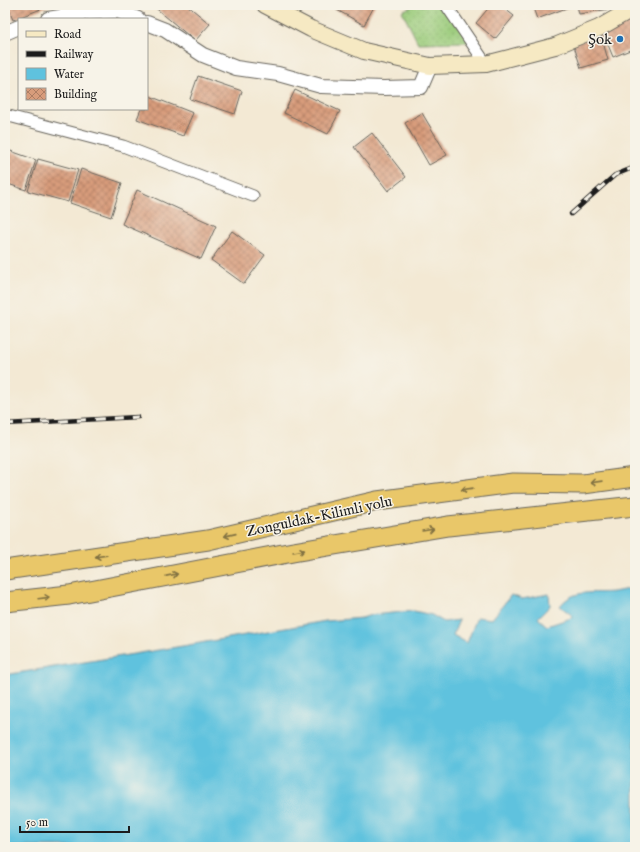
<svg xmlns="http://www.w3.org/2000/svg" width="640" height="852" font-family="'IM FELL English',serif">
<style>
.park{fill:url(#park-dots);stroke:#5c744c}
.water{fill:#5fc2de;stroke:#3e6f7d}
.building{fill:url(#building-cross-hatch)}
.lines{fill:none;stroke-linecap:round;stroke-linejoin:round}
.minor-casing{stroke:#67645c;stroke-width:13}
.tertiary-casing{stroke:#67645c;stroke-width:16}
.secondary-casing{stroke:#67645c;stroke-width:18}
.trunk-casing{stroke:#67645c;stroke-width:21}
.minor{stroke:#fff;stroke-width:11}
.tertiary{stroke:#fff;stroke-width:14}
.secondary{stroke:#f6e9c3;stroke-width:16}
.trunk{stroke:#e9c769;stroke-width:19}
.rail-casing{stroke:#1c1c1c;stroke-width:4.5}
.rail{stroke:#f7f3e8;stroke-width:3;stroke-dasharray:9;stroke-linecap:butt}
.oneway{stroke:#827242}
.poi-dot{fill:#1f6fb2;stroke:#f7f3e8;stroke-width:1.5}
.labels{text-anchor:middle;stroke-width:3;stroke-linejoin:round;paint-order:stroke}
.poi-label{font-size:15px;fill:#1c1c1c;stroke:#f7f3e8;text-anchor:end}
.street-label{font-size:15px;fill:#1c1c1c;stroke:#f7f3e8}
</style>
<defs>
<pattern id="park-dots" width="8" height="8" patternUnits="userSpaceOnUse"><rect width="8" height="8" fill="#9bcc7c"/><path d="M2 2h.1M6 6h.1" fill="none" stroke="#85af6b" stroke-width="1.8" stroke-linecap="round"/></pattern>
<pattern id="building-cross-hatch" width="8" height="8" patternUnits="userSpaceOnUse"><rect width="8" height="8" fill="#d89c7b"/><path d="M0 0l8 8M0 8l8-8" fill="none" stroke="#ae7e64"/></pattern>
</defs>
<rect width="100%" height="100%" fill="#f7f3e8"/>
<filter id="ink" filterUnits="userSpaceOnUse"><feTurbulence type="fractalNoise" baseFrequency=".025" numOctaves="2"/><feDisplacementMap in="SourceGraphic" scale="8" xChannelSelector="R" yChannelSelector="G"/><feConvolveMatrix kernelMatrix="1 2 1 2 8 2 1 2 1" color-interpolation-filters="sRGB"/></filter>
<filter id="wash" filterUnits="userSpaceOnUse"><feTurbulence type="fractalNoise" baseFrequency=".012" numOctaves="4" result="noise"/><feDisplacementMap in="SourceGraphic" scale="16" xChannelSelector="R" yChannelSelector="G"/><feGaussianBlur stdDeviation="0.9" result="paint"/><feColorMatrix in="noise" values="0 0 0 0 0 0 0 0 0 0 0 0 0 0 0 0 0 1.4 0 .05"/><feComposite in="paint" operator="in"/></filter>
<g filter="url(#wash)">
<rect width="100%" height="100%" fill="#f3e9d4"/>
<!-- park -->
<path class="park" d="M415,5h31l25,37 -53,1 -16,-32z"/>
<!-- water -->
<path class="water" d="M635,587v260h-630v-172l172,-28 149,-26 36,-3 9,-3 43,-4 18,4 12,7 15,-2 -6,15 14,8 10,-26 15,2 19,-24 11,4 27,-5 1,12 -12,12 9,8 27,-9 -14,-11c14,-18 33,-12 53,-14 7,-1 15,-3 22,-5z"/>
<g id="blocks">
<!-- building -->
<g class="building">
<path d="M7,5h44l-38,15z"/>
<path d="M152,5h35l23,19 -15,17z"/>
<path d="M328,5h47l-11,20z"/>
<path d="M491,5h9l14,11 -19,23 -19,-16z"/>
<path d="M532,5h37v2l-32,12z"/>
<path d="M577,5h32l1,4 -31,5z"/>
<path d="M635,17v31l-22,9 -11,-27z"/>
<path d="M601,35l7,25 -27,8 -8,-25z"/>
<path d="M198,76l44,15 -7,23 -45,-15z"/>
<path d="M295,90l45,21 -12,23 -44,-21z"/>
<path d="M147,95l46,18 -10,23 -46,-17 4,-10h6z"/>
<path d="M422,113l25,42 -18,10 -24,-42z"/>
<path d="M372,133l34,44 -18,14 -34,-44z"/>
<path d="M5,149l31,11 -10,30 -21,-7z"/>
<path d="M38,159l40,11 -10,32 -40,-11z"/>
<path d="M81,169l41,14 -11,34 -41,-14z"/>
<path d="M137,190l79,36 -15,33 -79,-35z"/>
<path d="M232,231l33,24 -21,29 -33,-24z"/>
</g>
</g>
</g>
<g filter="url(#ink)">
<use href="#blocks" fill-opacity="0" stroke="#67645c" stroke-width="1"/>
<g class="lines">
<defs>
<g id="minor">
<path d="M446,5l40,59"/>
<path d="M5,115l118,31 130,50"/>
</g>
<g id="tertiary">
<path d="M48,19l36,-6 34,-2 20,8"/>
<path d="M147,23l18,7 38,25 33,13 42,6 43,12 63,2 37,-1 9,-21"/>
<path d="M5,33l14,-6"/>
</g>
<path id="secondary" d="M265,5l46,24 53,22 66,15 56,-2 69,-18 44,-18 36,-21"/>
<g id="trunk">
<path d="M5,570l203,-30 169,-39 136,-18 70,1 52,-7"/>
<path d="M5,602l64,-7 224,-43 155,-26 187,-20"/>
</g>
</defs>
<!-- minor casing -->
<use href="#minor" class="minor-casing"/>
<!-- tertiary casing -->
<use href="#tertiary" class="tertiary-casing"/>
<!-- secondary casing -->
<use href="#secondary" class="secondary-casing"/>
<!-- trunk casing -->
<use href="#trunk" class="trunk-casing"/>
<!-- minor -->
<use href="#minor" class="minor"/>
<!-- tertiary -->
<use href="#tertiary" class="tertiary"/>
<!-- secondary -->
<use href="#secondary" class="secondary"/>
<!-- trunk -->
<use href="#trunk" class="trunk"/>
<defs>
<g id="rail">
<path d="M571,214l44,-39 20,-8"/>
<path d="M5,424l133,-7"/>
</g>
</defs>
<!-- rail casing -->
<use href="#rail" class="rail-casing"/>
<!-- rail -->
<use href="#rail" class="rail"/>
</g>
<!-- one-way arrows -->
<defs><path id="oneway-shaft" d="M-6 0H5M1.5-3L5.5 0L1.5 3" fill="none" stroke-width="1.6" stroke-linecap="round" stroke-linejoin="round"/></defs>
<g class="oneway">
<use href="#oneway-shaft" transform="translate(596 482) rotate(172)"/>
<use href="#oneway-shaft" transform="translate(467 489) rotate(172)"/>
<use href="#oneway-shaft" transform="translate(428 530) rotate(-9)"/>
<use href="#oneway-shaft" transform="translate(230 535) rotate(167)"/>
<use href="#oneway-shaft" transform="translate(299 551) rotate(-9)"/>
<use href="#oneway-shaft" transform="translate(101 556) rotate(172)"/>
<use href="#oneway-shaft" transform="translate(172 575) rotate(-11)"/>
<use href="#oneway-shaft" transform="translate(44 598) rotate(-7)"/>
</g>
</g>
<!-- markers -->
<circle class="poi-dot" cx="620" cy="39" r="4"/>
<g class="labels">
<!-- poi labels -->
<g class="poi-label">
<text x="612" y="44">Şok</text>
</g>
<!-- street labels -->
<g class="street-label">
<text transform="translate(319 516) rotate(-12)" y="5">Zonguldak-Kilimli yolu</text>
</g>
</g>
<!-- margin -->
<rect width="640" height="852" fill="none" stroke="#f7f3e8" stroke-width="20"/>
<!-- legend -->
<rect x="18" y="18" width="130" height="92" fill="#f7f3e8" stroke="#9f9d96"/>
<rect x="26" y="31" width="20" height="6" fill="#f6e9c3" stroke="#9f9d96"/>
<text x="54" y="38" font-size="12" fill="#1c1c1c">Road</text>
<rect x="26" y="51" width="20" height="6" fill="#1c1c1c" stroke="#9f9d96"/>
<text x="54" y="58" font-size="12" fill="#1c1c1c">Railway</text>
<rect x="26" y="68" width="20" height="12" fill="#5fc2de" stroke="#9f9d96"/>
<text x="54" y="78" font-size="12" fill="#1c1c1c">Water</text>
<rect x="26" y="88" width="20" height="12" fill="url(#building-cross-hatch)" stroke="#9f9d96"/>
<text x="54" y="98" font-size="12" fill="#1c1c1c">Building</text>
<!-- scale -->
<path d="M20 826v6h109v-6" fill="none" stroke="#1c1c1c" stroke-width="2"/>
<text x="26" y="826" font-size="12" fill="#1c1c1c" stroke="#f7f3e8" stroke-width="3" paint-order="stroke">50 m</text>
</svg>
